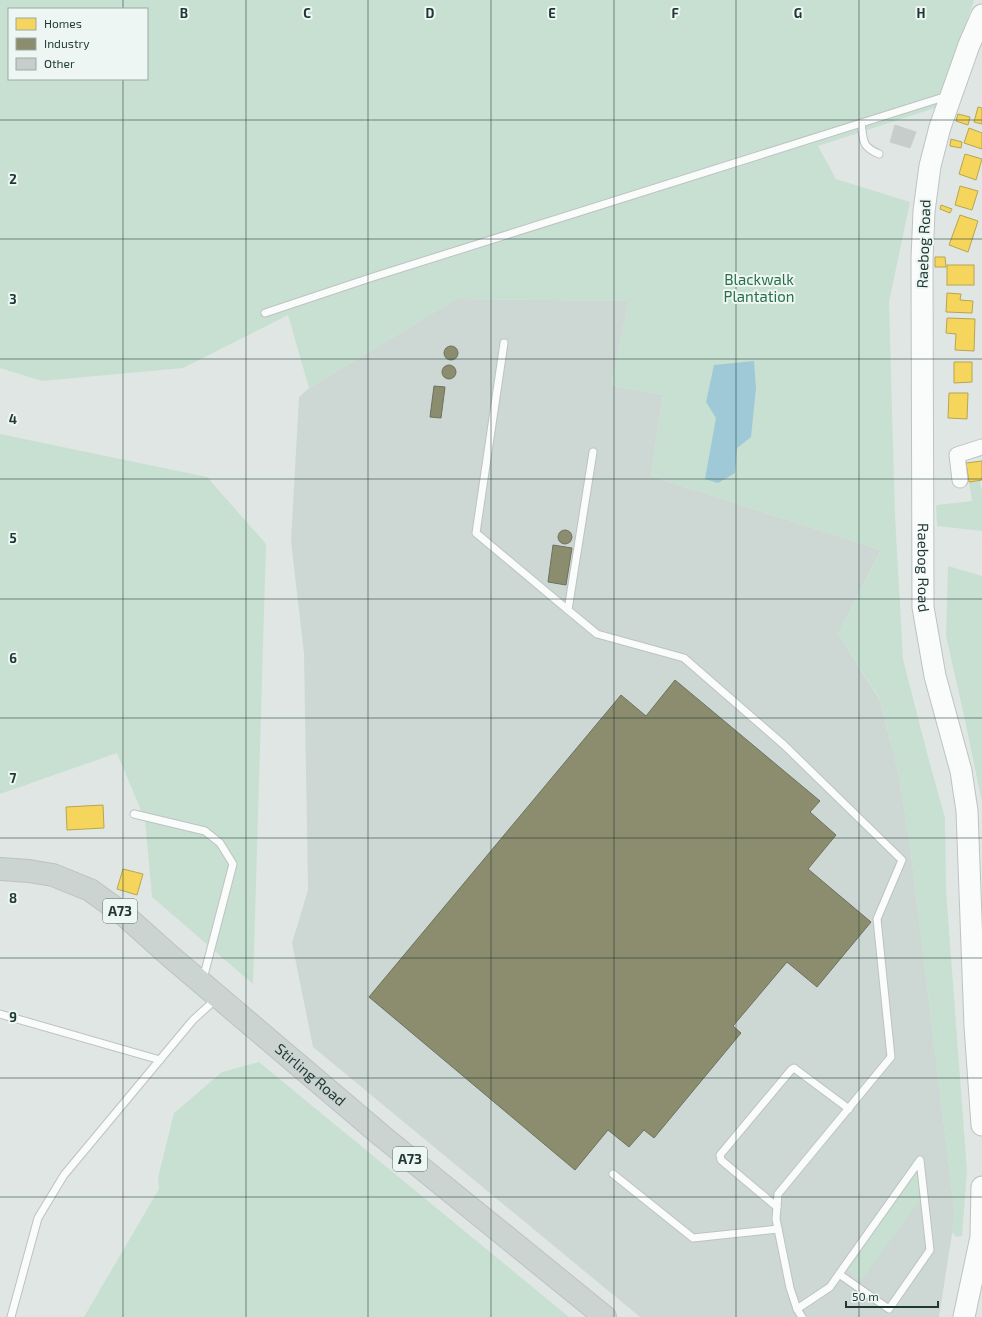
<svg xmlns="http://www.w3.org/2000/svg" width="982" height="1317" font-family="'Exo 2',sans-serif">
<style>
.built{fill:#cdd8d4}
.green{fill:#c8e0d2;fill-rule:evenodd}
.water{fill:#9fc9d6}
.homes{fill:#f6d55c;stroke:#b6a650}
.industry{fill:#8c8c6e;stroke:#6b735d}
.building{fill:#c7cdcb;stroke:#c9cfcd}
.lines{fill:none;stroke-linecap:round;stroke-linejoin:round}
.lane-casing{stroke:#bdc3c1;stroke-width:9}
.street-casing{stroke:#bdc3c1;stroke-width:17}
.secondary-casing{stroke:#bcc4c1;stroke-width:23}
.primary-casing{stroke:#bac3c1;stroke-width:24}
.lane{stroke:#fafbfb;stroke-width:7}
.street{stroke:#fafbfb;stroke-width:15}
.secondary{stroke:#fafbfb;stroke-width:21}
.primary{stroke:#ccd4d2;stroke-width:22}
.grid{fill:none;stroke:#1f3834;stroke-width:1;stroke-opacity:0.55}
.labels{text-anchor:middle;stroke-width:4;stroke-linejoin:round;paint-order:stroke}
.shield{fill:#edf6f2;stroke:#5d716d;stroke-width:1}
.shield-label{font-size:14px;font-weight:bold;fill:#1f3834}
.street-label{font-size:15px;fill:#1f3834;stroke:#edf6f2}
.park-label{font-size:15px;fill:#296f4b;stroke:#edf6f2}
.grid-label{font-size:13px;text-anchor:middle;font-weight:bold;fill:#1f3834;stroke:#edf6f2;stroke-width:4;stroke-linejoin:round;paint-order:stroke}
</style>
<rect width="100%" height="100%" fill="#e0e6e4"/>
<!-- built -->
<path class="built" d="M456,299l173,2 -18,84 52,10 -12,81 230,74 -43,84 42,66 19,75 10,63 46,377 -16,102h-299l-327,-270 -21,-104 16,-53 -4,-236 -13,-113 8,-144 10,-9z"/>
<!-- green -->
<g class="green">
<path d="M0,0h974l-17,51 -22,57 -117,38 18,33 74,23 -21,100 6,214 8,143 24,94 18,65 1,72 21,281 -5,65 -6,1 -4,-5 3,-17 -46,-377 -10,-63 -19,-76 -42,-65 43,-84 -230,-74 12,-81 -52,-10 18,-84 -173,-2 -147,89 -21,-73 -105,53 -141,13 -42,-13zM9,9h138v70h-138z"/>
<path d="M0,434l207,43 59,67 -13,440 -101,-87 -7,-77 -28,-67 -117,41z"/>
<path d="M980,481l1,8h1v42l-45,-5 -1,-21 36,-4 -3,-19z"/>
<path d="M948,566l34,10v226l-19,-91 -17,-75z"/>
<path d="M259,1062l310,255h-485l75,-128 -1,-11 16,-65 48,-41z"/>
<path d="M918,1171l5,25 -62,84 -15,-11z"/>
</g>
<!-- water -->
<path class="water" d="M754,361l2,27 -5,49 -14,11 -2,25 -17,10 -13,-4 11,-61 -10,-16 8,-37z"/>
<!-- homes -->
<g class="homes">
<path d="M978,107l4,1v16l-8,-2z"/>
<path d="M958,114l12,3 -2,8 -12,-4z"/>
<path d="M969,128l13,5v16l-18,-6z"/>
<path d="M951,139l11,3 -1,6 -11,-2z"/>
<path d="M965,154l17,5 -6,21 -17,-6z"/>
<path d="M960,186l18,5 -6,19 -17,-5z"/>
<path d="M941,205l11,4 -2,4 -10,-4z"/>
<path d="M960,215l18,6 -10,31 -19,-7z"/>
<path d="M935,257h10l1,10h-11z"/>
<rect x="947" y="265" width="27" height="20"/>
<path d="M947,293l14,1 -1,6 13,1 -1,12 -26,-1z"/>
<path d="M947,318l28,1 -1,32 -19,-1 1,-16 -10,-1z"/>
<path d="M954,362h18v20l-18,1z"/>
<path d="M949,393h19l-1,26 -19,-1z"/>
<path d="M982,461v19l-13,2 -3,-19z"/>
<path d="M103,805l1,23 -37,2 -1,-23z"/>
<path d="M123,869l20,5 -6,21 -20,-6z"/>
</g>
<!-- industry -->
<g class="industry">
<circle cx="451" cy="353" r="7"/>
<circle cx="449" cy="372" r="7"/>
<path d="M434,386l11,1 -4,31 -11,-1z"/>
<circle cx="565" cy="537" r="7"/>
<path d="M553,545l19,3 -6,37 -18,-3z"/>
<path d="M675,680l145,121 -10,11 26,23 -28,34 63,53 -54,65 -30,-25 -54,64 8,7 -87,105 -10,-8 -15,17 -21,-17 -33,40 -206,-173 252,-302 25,21z"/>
</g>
<!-- building -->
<path class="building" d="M895,125l21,7 -6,16 -20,-6z"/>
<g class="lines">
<defs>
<g id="lane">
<path d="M861,123c3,18 0,23 18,31"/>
<path d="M265,313l108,-36 574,-181"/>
<path d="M504,343l-28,190 92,77"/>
<path d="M593,452l-25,158 29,24 87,24 100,87 118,115 -25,59 14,138 -113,137 -2,25 14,69 7,21 5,8"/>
<path d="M134,814l71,17 15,12 13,21 -30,115"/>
<path d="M0,1014l160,46"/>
<path d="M613,1174l80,64 85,-9"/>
<path d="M777,1207l-56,-47 -1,-5 71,-85 3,-2 55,41"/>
<path d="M797,1309l33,-22 9,-13 81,-114 10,90 -41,59 -50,-35"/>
<path d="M11,1317l27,-99 26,-43 129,-155 23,-21"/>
</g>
<path id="street" d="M960,480l-3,-25 25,-8"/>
<g id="secondary">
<path id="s1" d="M982,15l-13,30 -29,82 -10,39 -6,45 -2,48 1,348 12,69 26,95 6,40 8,215 7,99"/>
<path d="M964,1317l17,-80 1,-50"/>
</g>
<g id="primary">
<path id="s2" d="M0,869l29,2 24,4 37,15 32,23 48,43 212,180 223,181"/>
</g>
</defs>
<!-- lane casing -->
<use href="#lane" class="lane-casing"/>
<!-- street casing -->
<use href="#street" class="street-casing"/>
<!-- secondary casing -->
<use href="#secondary" class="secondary-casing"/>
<!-- primary casing -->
<use href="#primary" class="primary-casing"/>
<!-- lane -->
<use href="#lane" class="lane"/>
<!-- street -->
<use href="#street" class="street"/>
<!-- secondary -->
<use href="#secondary" class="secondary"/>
<!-- primary -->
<use href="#primary" class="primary"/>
</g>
<!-- grid -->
<path class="grid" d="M123,0v9M246,0v1317M368,0v1317M491,0v1317M614,0v1317M736,0v1317M859,0v1317M123,79v1238M0,120h982M0,239h982M0,359h982M0,479h982M0,599h982M0,718h982M0,838h982M0,958h982M0,1078h982M0,1197h982"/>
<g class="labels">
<!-- shield labels -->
<g class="shield">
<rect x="103" y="899" width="34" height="24" rx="3"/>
<rect x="393" y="1147" width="34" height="24" rx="3"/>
</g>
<g class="shield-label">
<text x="120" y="916">A73</text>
<text x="410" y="1164">A73</text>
</g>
<!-- street labels -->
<g class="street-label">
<text transform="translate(924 244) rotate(-88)" y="5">Raebog Road</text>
<text dy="5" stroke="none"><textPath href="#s1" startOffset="562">Raebog Road</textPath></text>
<text dy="5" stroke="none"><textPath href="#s2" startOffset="381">Stirling Road</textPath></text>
</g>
<!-- park labels -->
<g class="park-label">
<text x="759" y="285">Blackwalk<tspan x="759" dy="17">Plantation</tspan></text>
</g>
</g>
<g class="grid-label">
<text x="184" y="18">B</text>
<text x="307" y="18">C</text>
<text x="430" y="18">D</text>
<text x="552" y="18">E</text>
<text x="675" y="18">F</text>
<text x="798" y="18">G</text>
<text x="921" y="18">H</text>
<text x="13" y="184">2</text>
<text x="13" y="304">3</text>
<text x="13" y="424">4</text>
<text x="13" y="543">5</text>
<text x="13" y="663">6</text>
<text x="13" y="783">7</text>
<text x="13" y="903">8</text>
<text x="13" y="1022">9</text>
</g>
<!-- legend -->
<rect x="8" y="8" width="140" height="72" fill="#edf6f2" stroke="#9baaa6"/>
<rect x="16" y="18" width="20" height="12" fill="#f6d55c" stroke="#9baaa6"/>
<text x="44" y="28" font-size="12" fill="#1f3834">Homes</text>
<rect x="16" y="38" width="20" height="12" fill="#8c8c6e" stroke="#9baaa6"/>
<text x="44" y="48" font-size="12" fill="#1f3834">Industry</text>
<rect x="16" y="58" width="20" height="12" fill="#c7cdcb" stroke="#9baaa6"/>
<text x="44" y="68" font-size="12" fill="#1f3834">Other</text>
<!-- scale -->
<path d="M846 1301v6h92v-6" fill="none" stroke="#1f3834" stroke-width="2"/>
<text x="852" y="1301" font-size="12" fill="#1f3834" stroke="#edf6f2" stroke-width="3" paint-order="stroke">50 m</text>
</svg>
